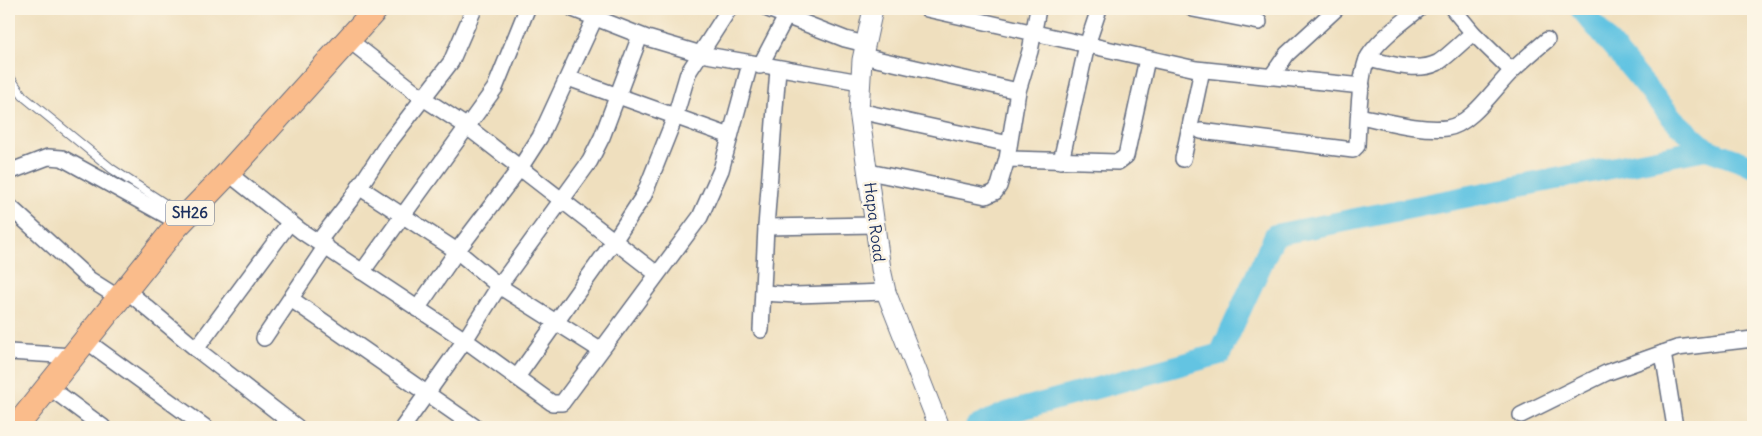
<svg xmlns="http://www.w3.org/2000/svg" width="1762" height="436" font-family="Delius,sans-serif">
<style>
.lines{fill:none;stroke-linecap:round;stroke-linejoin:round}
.river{stroke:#64c4e2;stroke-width:22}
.service-casing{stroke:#656d80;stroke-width:10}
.minor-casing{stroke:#656d80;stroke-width:18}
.tertiary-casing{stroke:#656d80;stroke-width:21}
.primary-casing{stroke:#656d80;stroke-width:26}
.service{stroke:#fff;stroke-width:8}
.minor{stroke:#fff;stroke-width:15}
.tertiary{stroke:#fff;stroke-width:19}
.primary{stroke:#fabc8b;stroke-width:24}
.labels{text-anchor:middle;stroke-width:5;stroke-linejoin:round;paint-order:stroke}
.shield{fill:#fcf5e5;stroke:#5e6a86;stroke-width:1}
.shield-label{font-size:15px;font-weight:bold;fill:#1b2f5e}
.street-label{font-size:16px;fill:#1b2f5e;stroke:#fcf5e5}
</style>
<rect width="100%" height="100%" fill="#fcf5e5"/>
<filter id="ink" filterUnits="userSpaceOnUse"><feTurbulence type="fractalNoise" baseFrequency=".02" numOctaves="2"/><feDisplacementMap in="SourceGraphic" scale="10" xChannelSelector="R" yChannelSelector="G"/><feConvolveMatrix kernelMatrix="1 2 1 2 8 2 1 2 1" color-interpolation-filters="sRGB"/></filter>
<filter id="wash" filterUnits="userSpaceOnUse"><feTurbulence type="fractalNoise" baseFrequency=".0096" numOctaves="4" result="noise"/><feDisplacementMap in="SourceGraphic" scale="20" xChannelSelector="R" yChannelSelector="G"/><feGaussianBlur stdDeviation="1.12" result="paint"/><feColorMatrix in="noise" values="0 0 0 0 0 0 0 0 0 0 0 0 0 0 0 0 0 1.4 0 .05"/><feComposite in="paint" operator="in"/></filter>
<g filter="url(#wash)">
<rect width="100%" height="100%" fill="#efdfbe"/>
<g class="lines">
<!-- river -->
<g class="river">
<path d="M1581,9l93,111 32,29 47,17"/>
<path d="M976,427l30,-14 214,-59 55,-119 431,-86"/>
</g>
</g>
</g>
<g filter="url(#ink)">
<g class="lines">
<defs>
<path id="service" d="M9,76l14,20 89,73 72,47"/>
<g id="minor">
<path d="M573,9l74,29 54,16 159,28"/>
<path d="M768,9l77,30 20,5"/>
<path d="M927,9l269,60 166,17"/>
<path d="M1193,9l66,13"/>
<path d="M1453,9l20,24 39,38"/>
<path d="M349,40l74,58 43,28 191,148"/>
<path d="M863,56l155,35"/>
<path d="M1367,59c21,4 49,14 70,4 8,-4 27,-23 36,-30"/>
<path d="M760,66l30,-57"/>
<path d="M1271,77l16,-23 49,-45"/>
<path d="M568,78l162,58"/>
<path d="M859,111l150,33"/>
<path d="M1359,116c27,5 60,15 88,12 24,-3 48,-41 65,-57 11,-11 23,-21 35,-31"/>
<path d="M1201,131l152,19 4,-4c1,-19 2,-79 13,-92 13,-18 32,-31 49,-45"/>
<path d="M1007,159l111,3 8,-6 21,-97"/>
<path d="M1183,159l19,-89"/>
<path d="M1061,161l26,-116 12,-36"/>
<path d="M9,172l39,-15 14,1 118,65"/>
<path d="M869,172l117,24 9,-4 4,-6 8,-27 11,-68 12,-40 8,-42"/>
<path d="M228,173l73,58 164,109 87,63h10l138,-186 21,-47 29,-106"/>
<path d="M359,187l98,64 42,35 101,64"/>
<path d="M9,206l80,73 30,19"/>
<path d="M766,227l109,-2"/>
<path d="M318,242l34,-44 35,-53 64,-83 23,-53"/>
<path d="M362,272l133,-184 32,-79"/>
<path d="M126,290l74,62 97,75"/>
<path d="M763,293l33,2 90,-3"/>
<path d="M291,299l184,128"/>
<path d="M417,309l40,-58 63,-83 20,-31 59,-128"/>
<path d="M761,330l5,-103 12,-158"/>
<path d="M264,338l62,-92"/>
<path d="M85,340l120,87"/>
<path d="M196,349l94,-127"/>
<path d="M9,352l64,4"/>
<path d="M1663,353l12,74"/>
<path d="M517,377l97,-136 30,-46 31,-78 13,-44 41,-64"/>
<path d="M49,387l54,40"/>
<path d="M1521,415l85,-42 71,-25 76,-9"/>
<path d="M403,427l62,-87 34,-54 91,-125 12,-24 38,-101"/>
</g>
<path id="tertiary" d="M873,9l-11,51 -3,51 22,158 5,23 53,135"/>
<path id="primary" d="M16,427l160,-200 52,-54 148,-164"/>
</defs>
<!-- service casing -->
<use href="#service" class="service-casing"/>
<!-- minor casing -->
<use href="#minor" class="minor-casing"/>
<!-- tertiary casing -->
<use href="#tertiary" class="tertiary-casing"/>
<!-- primary casing -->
<use href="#primary" class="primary-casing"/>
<!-- service -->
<use href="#service" class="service"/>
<!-- minor -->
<use href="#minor" class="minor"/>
<!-- tertiary -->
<use href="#tertiary" class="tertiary"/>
<!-- primary -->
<use href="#primary" class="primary"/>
</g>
</g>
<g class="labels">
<!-- shield labels -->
<rect class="shield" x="166" y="200.5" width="48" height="25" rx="4"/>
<g class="shield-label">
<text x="190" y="218">SH26</text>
</g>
<!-- street labels -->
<g class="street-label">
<text transform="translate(875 222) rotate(83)" y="6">Hapa Road</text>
</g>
</g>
<!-- margin -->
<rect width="1762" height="436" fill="none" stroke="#fcf5e5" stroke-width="30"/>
</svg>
